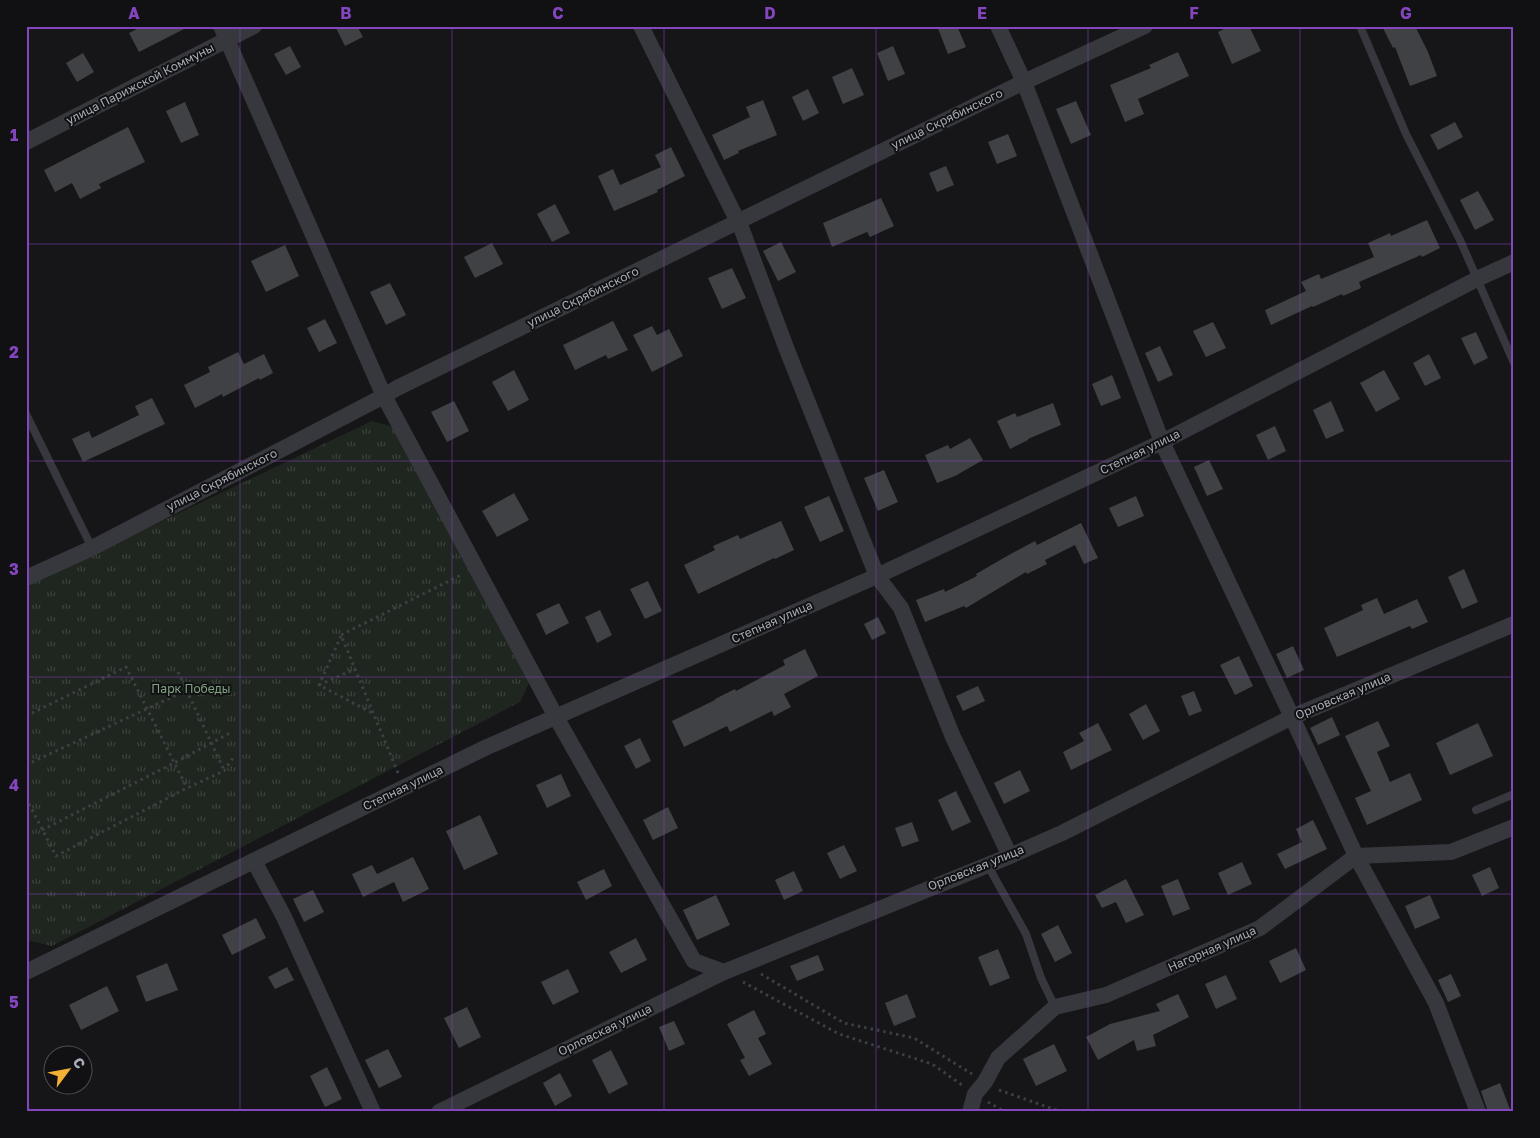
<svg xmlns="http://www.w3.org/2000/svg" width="1540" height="1138" font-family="'Golos Text',sans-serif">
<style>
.park{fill:url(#park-tufts)}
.building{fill:#404145}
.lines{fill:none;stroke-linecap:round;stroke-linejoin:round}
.path{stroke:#3d3f44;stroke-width:3;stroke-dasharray:2.5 4;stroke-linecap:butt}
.lane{stroke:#37383d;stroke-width:8}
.street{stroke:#37383d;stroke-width:16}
.grid{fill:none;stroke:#8446be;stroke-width:1;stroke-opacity:0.55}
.labels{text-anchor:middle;stroke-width:4;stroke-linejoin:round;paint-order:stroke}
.street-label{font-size:12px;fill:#a8adb8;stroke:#111113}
.park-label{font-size:12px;fill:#7fa381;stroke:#111113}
.neatline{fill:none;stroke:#8446be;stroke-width:2}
.grid-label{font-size:16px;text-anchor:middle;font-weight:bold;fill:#8446be}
</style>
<defs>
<pattern id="park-tufts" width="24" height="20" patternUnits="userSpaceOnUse" patternTransform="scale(1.25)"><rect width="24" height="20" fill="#1e261f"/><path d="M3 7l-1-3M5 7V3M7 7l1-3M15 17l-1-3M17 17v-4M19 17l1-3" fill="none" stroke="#3c433d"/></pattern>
</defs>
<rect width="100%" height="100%" fill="#161618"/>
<!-- park -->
<path class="park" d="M372,421l25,7 134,251 -11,23 -468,244 -26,-6v-354z"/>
<!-- building -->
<g class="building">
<path d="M143,26h47l-51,26 -10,-19z"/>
<path d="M335,26h22l6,11 -18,9z"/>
<path d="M937,26h20l9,21 -18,7z"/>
<path d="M1230,26h19l12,25 -29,13 -14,-32z"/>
<path d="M1382,26h33l13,26 9,24 -27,10 -15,-39 -2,1z"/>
<path d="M290,46l11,21 -15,8 -12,-21z"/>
<path d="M893,46l12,28 -17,7 -11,-28z"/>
<path d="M1178,52l11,24 -51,23 6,15 -19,8 -15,-37 41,-17 -2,-3z"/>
<path d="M83,53l11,19 -17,10 -11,-19z"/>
<path d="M852,68l12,27 -21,9 -11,-27z"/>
<path d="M808,89l11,24 -16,8 -11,-24z"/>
<path d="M763,100l14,35 -39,16 1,2 -15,7 -12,-25 38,-18 -4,-10z"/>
<path d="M1076,101l15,34 -20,9 -15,-35z"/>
<path d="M185,102l14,33 -18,8 -15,-32z"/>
<path d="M1455,122l8,15 -25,13 -8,-15z"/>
<path d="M128,127l17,35 -46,22 2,4 -21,11 -8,-16 -17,9 -11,-22z"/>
<path d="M1008,134l9,22 -20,8 -9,-22z"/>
<path d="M671,147l14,29 -28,14 1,2 -44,19 -16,-35 15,-7 7,16 41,-18 -6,-12z"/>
<path d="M946,166l8,19 -17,7 -8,-19z"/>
<path d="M1478,191l16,29 -19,10 -15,-30z"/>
<path d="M881,198l13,28 -24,11 -3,-5 -35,15 -9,-24z"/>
<path d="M555,204l15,29 -18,9 -15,-28z"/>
<path d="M1427,220l13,28 -18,9 -1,-2 -62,27 2,6 -18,8 -1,-2 -29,13 -1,-1 -41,19 -6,-15 41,-19 -5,-9 18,-8 2,5 53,-22 -6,-14 22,-10 1,3z"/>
<path d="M781,242l15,30 -18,9 -15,-30z"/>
<path d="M492,243l11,21 -28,14 -11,-21z"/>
<path d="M285,245l14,31 -33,16 -15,-31z"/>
<path d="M732,268l14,30 -24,11 -14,-31z"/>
<path d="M390,283l16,32 -20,10 -16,-33z"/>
<path d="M325,319l12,24 -18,9 -12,-24z"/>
<path d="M613,321l15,29 -20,9 -2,-4 -31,15 -12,-25z"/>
<path d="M1213,322l13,26 -20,9 -13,-26z"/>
<path d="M652,326l5,9 12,-6 14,27 -31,16 -19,-37z"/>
<path d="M1476,332l12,26 -14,7 -13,-27z"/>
<path d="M1160,346l13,29 -15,7 -13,-29z"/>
<path d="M238,352l6,12 20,-10 9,19 -13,7 -1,-2 -36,19 -1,-3 -27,14 -11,-23 26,-13 -2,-5z"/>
<path d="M1429,354l12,24 -16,8 -12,-23z"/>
<path d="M514,370l15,30 -21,11 -16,-29z"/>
<path d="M1384,370l16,29 -24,13 -16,-29z"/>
<path d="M1112,375l9,23 -20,8 -9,-22z"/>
<path d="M152,398l13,26 -82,38 -11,-23 17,-8 3,7 47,-23 -4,-9z"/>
<path d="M454,401l15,30 -22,11 -16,-30z"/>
<path d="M1331,401l13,30 -18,8 -13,-29z"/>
<path d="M1053,403l8,22 -33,14v1l-18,9 -13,-28 18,-8 2,4z"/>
<path d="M1275,426l11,25 -18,9 -12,-25z"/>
<path d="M970,438l13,22 -28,16 -18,7 -12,-28 23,-10 2,4z"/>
<path d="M1209,460l14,29 -16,7 -13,-29z"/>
<path d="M884,470l14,32 -20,9 -14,-33z"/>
<path d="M514,493l15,27 -32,17 -15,-26z"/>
<path d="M829,496l15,35 -24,11 -16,-35z"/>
<path d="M1136,496l8,20 -26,11 -9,-19z"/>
<path d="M781,521l13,29 -19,9 -1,-1 -76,36 -14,-29 31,-15 -2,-4 25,-11 2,4z"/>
<path d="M1081,523l17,35 -14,6 -9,-19 -30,15 2,4 -20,10 -1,-2 -60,36 -2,-2 -39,16 -9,-22 28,-11 1,3 32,-16 -1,-2 31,-18 28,-15 2,4z"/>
<path d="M1464,569l14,33 -16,7 -14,-32z"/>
<path d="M648,581l14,30 -17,8 -15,-30z"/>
<path d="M1377,598l7,16 33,-15 11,23 -16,7 -2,-3 -73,31 -13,-29 39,-18 -2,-5z"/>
<path d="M559,603l10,20 -23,12 -10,-21z"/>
<path d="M600,610l12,25 -15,8 -12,-26z"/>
<path d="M878,617l8,16 -14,7 -8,-16z"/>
<path d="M1293,646l11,24 -17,8 -11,-24z"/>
<path d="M805,649l13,27 -34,18 7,13 -17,9 -2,-5 -42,21 -3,-6 -43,21 -12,-26 43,-21v-1l20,-10 1,2 49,-26 -2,-5z"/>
<path d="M1239,656l14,30 -18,9 -15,-30z"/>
<path d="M978,686l7,15 -22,10 -7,-15z"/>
<path d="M1194,691l8,20 -13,5 -8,-20z"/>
<path d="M1146,704l14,27 -17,9 -14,-26z"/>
<path d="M1332,717l8,18 -22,10 -8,-17z"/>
<path d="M1378,721l12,25 -13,6 13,30 20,-9 12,27 -55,25 -12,-27 16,-7 -26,-55z"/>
<path d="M1098,723l14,27 -41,20 -8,-18 21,-11 -5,-8z"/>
<path d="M1478,723l15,33 -43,19 -14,-32z"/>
<path d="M640,738l11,23 -15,8 -12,-23z"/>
<path d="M1020,770l10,21 -26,13 -10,-21z"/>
<path d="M561,774l10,22 -24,12 -11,-23z"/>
<path d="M956,791l15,31 -19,9 -14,-31z"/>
<path d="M668,807l10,21 -25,12 -10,-20z"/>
<path d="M480,815l18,39 -34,16 -18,-39z"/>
<path d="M1313,820l14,29 -42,20 -8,-15 25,-12 -6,-13z"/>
<path d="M912,822l7,19 -17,6 -7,-19z"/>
<path d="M844,845l13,26 -17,8 -13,-26z"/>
<path d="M413,857l16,32 -26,13 -9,-20 -31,15 -11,-23 20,-9 5,9z"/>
<path d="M1242,862l10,22 -24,11 -10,-22z"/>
<path d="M1490,867l9,21 -17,8 -10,-21z"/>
<path d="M604,869l8,17 -26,14 -9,-18z"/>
<path d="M794,871l9,20 -19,9 -9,-20z"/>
<path d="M1126,879l18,36 -18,8 -10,-21 -14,6 -7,-13z"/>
<path d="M1178,879l12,30 -17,7 -12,-30z"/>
<path d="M313,890l11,22 -20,10 -11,-23z"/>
<path d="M716,895l14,30 -33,15 -14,-30z"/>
<path d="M1430,895l10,23 -25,11 -10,-23z"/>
<path d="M256,918l10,20 -34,17 -10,-20z"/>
<path d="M1058,925l14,28 -17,9 -14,-28z"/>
<path d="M636,938l11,22 -26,13 -12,-21z"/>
<path d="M1296,948l10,22 -26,13 -11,-22z"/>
<path d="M998,949l12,29 -20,8 -12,-29z"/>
<path d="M818,955l6,15 -27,11 -7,-15z"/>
<path d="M167,963l11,27 -32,12 -10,-26z"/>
<path d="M287,967l7,13 -19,9 -7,-12z"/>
<path d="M568,969l11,23 -26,13 -12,-23z"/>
<path d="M1451,974l10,22 -13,6 -10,-22z"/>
<path d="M1226,975l11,24 -21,10 -11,-25z"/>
<path d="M107,986l12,25 -38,19 -12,-25z"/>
<path d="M907,994l9,23 -22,9 -9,-23z"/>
<path d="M1178,994l11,23 -36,18 3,11 -19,5 -3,-11 -36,20 -12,-23 24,-13 50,-13 -4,-7z"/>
<path d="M467,1007l14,30 -22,11 -15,-30z"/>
<path d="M754,1010l12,24 -8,4 14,26 -23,12 -9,-16 5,-2 -18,-34z"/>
<path d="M674,1021l11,23 -16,7 -10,-24z"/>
<path d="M1054,1044l13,27 -31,15 -13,-27z"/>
<path d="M388,1049l14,28 -23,11 -14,-28z"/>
<path d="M611,1050l17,34 -19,10 -17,-34z"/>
<path d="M327,1067l15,32 -17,8 -15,-31z"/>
<path d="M560,1073l12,23 -17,10 -12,-23z"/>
<path d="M1500,1083l11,29h-23l-7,-21z"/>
</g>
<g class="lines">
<!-- path -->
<g class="path">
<path d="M341,636l-22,49 55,29"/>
<path d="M178,672l46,98"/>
<path d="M319,685l36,-16"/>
<path d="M26,716l100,-49 61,121"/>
<path d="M26,765l161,-75"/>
<path d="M398,773l-57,-138 120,-60"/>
<path d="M26,798l30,58 131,-68 37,-17 9,-13"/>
<path d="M42,830l132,-67 56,-30"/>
<path d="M761,974l83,49 70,15 58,36"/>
<path d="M743,982l96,52 93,30 30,21"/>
<path d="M999,1090l63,22"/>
<path d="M988,1102l17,10"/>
</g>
<!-- lane -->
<g class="lane">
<path d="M1360,26l46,108 54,106 54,123"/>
<path d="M26,414l66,134"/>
<path d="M1476,810l38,-16"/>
<path d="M987,864l39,70 15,44 14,29"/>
</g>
<!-- street -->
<g class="street">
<path d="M221,26l163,370 172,321 138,244 30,11"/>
<path d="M641,26l101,204 45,120 90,226 24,32 52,129 57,119"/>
<path d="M998,26l26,56 138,360 130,275 64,139 80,147 42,109"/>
<path d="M26,142l228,-116"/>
<path d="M26,578l66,-30 292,-152 13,-8 627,-306 121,-56"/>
<path d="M254,861l30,56 89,195"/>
<path d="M26,972l461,-225 390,-171 285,-134 315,-163 37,-17"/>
<path d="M439,1112l285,-140 286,-116 52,-23 230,-116 222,-93"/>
<path d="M970,1112l5,-18 10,-12 13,-24 57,-51 51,-12 154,-67 96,-72 95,-4 63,-25"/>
</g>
</g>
<!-- grid -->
<path class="grid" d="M240,26v1086M452,26v1086M664,26v1086M876,26v1086M1088,26v1086M1300,26v1086M26,244h1488M26,461h1488M26,677h1488M26,894h1488"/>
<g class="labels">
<!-- street labels -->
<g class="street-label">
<text transform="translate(140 84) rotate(-27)" y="4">улица Парижской Коммуны</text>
<text transform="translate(947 119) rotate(-26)" y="4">улица Скрябинского</text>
<text transform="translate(583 297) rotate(-26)" y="4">улица Скрябинского</text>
<text transform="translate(1140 452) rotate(-26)" y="4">Степная улица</text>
<text transform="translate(222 480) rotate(-27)" y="4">улица Скрябинского</text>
<text transform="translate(772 622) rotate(-24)" y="4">Степная улица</text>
<text transform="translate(1343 696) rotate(-23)" y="4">Орловская улица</text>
<text transform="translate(403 788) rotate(-26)" y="4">Степная улица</text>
<text transform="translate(976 868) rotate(-22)" y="4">Орловская улица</text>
<text transform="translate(1212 949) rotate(-24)" y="4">Нагорная улица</text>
<text transform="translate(605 1030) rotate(-26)" y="4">Орловская улица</text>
</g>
<!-- park labels -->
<g class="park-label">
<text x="191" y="693">Парк Победы</text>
</g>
</g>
<!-- border -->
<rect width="1540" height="1138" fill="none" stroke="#111113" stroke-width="55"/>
<!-- north arrow -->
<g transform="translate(68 1070) rotate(58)"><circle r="24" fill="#111113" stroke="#4d4f55"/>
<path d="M0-4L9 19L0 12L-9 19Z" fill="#f2b134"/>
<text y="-8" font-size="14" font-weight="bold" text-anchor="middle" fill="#a8adb8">С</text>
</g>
<rect x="28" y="28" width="1484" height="1082" class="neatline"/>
<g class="grid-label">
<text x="134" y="19">A</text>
<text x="346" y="19">B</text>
<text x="558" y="19">C</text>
<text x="770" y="19">D</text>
<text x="982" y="19">E</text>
<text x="1194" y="19">F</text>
<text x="1406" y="19">G</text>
<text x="14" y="141">1</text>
<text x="14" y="358">2</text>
<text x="14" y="575">3</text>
<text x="14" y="791">4</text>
<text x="14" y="1008">5</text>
</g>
</svg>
